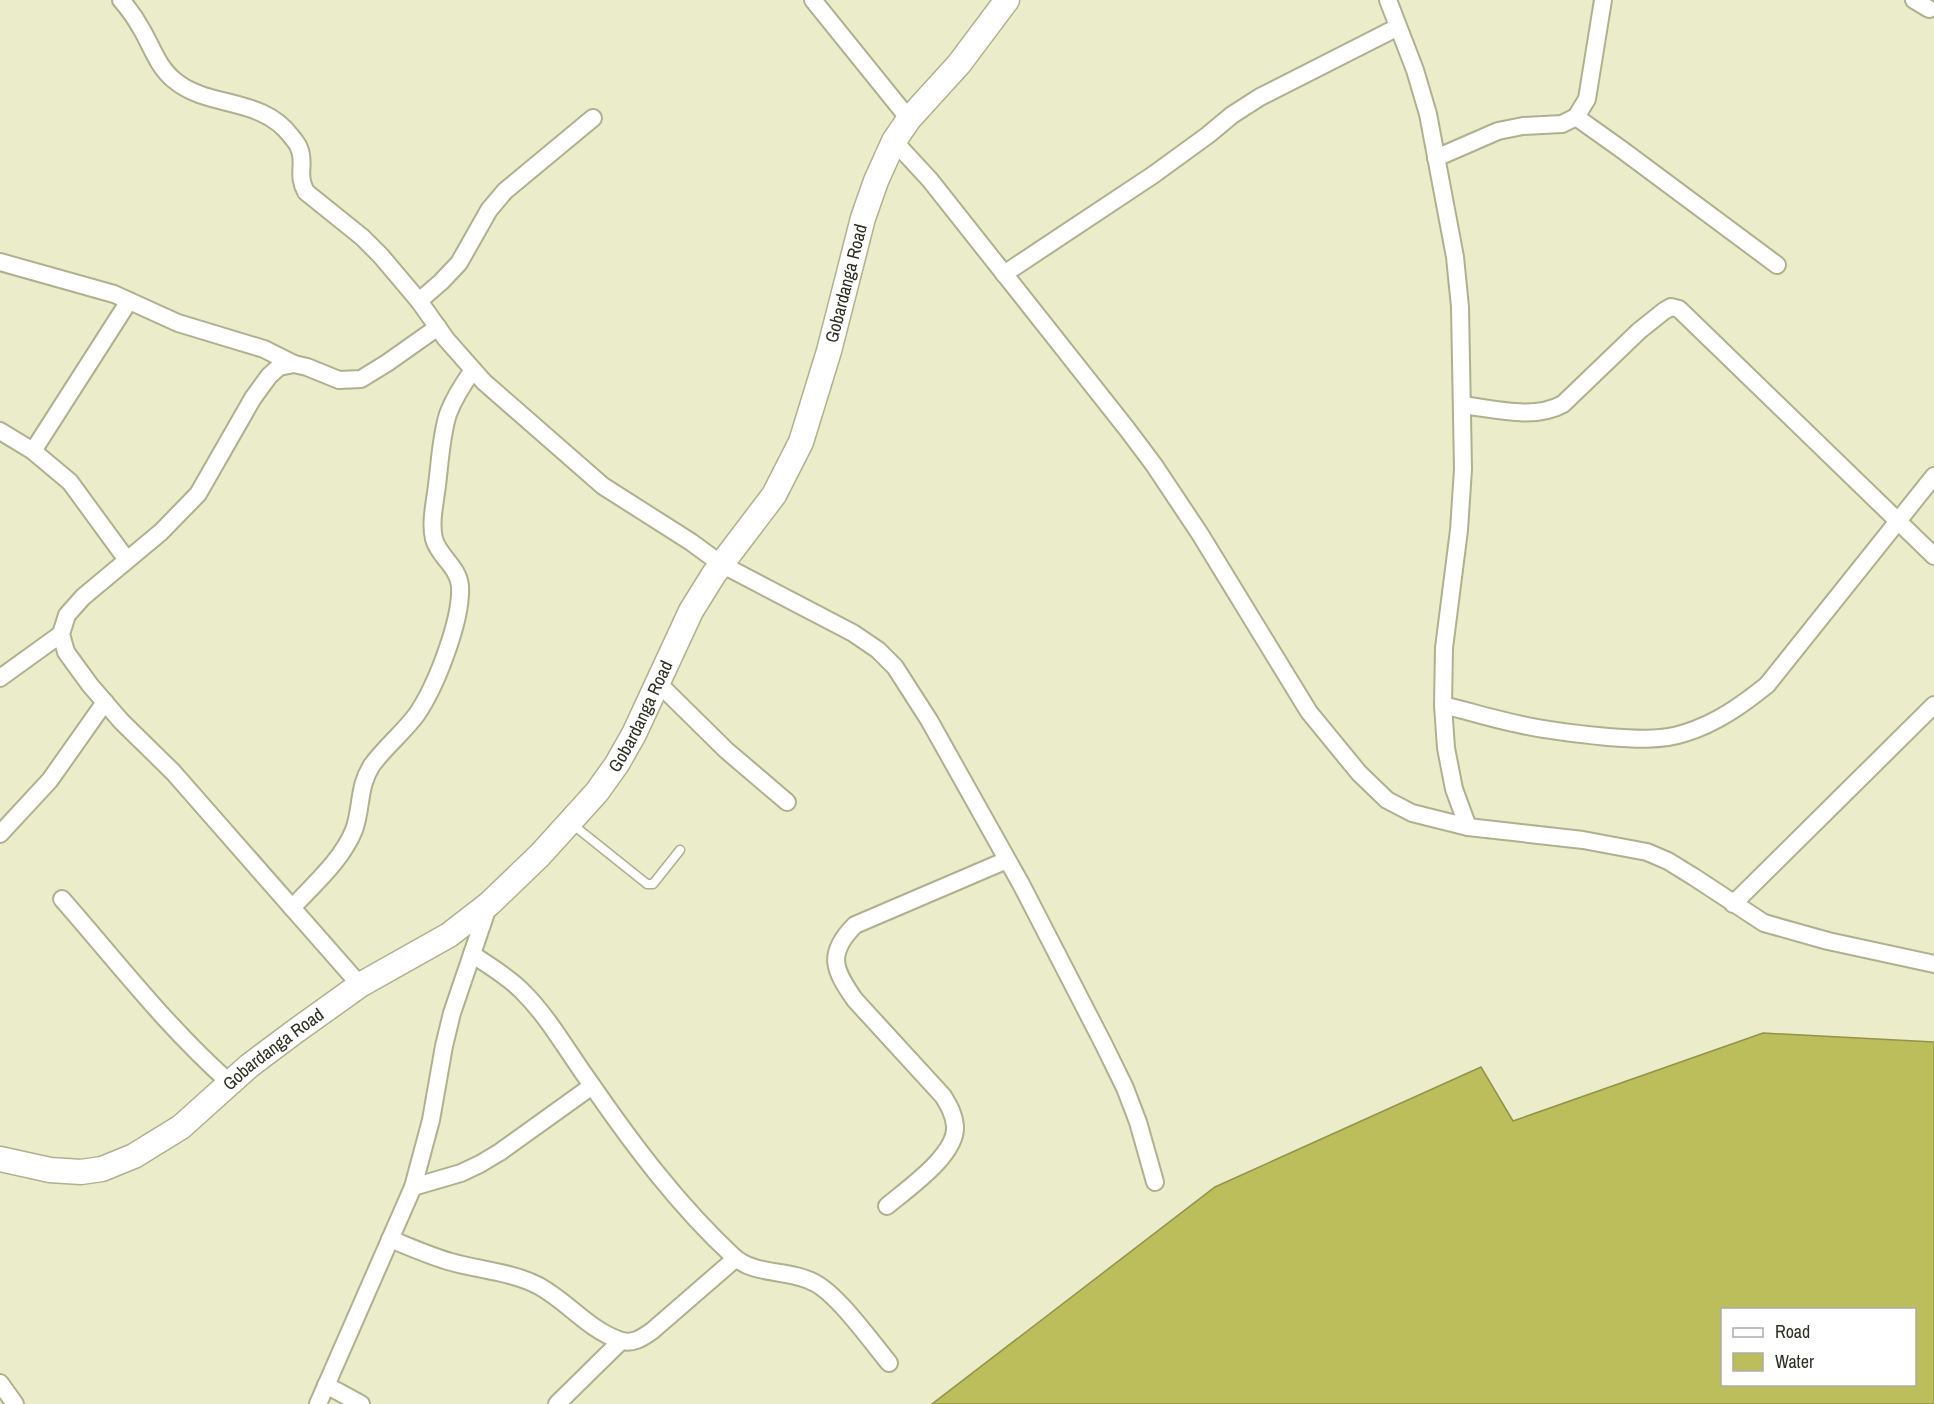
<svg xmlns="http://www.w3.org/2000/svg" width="1934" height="1404" font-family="'Archivo Narrow',sans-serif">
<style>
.water{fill:#bcbd5b;stroke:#92934a;stroke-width:1.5;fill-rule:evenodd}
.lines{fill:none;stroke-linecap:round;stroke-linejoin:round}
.lane-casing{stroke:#afb08f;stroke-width:11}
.street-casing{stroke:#afb08f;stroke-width:20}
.secondary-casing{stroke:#afb08f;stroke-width:27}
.lane{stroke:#fff;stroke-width:8}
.street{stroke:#fff;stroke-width:16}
.secondary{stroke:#fff;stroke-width:24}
.labels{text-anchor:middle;stroke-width:4.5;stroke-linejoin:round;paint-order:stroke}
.street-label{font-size:18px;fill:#2f3022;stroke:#fff}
</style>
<rect width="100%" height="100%" fill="#ebecc9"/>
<!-- water -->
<path class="water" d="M1763,1033l171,9v362h-1002l283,-217 266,-120 32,54zM1722,1310h192v74h-192z"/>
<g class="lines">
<defs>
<path id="lane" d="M572,824l75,60h6l27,-34"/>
<g id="street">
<path d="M121,0c8,9 15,19 21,30 10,17 16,37 32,50 34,29 87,16 117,56 3,4 7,8 8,12 7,15 -3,26 7,44l56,45 19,19 38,45 27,38 38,43 119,104 88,56 30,22 132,69 25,17 17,17 34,53 92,164 83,161 21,43 13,34 17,60"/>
<path d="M813,0l96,119"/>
<path d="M1388,0l27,70 13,44 27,143 5,50 3,162 -4,61 -15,118 -1,57 3,43 8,41 14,38"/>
<path d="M1914,0l15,9"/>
<path d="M1576,117l45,32 156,116"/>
<path d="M894,141l36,39 197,249 27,36 46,69 109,178 50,61 28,27 25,13 56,14 115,13 64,12 21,9 26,16 70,46 64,18 106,23"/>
<path d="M1436,158l62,-27 25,-5 39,-2 14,-7 11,-18 16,-99"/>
<path d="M0,262l114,32 64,29 86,26 30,15"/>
<path d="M1004,274l149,-99 55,-40 24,-20 28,-18 138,-70"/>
<path d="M419,301l22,-19 18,-19 30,-53 16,-19 88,-73"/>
<path d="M1462,405c32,4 73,15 101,-1l76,-73 25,-20 7,-4 8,2 255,247"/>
<path d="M0,431l33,20 37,31 57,78"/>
<path d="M33,451l96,-150"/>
<path d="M0,678l61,-44"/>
<path d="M657,682l69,68 61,52"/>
<path d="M1443,705c25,6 50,14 75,19 29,7 60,10 90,13 25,2 53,4 77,-4 32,-10 57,-28 82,-48l167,-209"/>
<path d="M0,834l50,-54 55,-78"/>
<path d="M62,899c56,64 104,127 168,184"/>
<path d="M1733,904l201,-199"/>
<path d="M292,908c22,-24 50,-48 62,-78 8,-22 4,-44 18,-65 13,-18 32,-33 45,-51 19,-28 45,-94 43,-128 -2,-20 -21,-29 -26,-47 -4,-17 1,-36 3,-54 3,-23 4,-49 11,-71 6,-16 15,-30 25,-44"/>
<path d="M472,954c17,12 37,23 51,38 27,27 46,62 68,92 42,61 88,122 142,172 21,20 57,13 82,27 23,12 56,58 74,80"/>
<path d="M360,985l-187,-213 -52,-51 -31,-36 -24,-33 -5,-18 6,-19 16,-18 78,-65 37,-38 55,-96 16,-22 10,-9 15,-3 13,3 32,13 22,-1 26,-16 51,-36"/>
<path d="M413,1187l48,-14 19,-9 20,-12 92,-66"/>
<path d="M887,1206c20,-17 70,-51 68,-80 -1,-12 -6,-20 -12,-30l-88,-96c-21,-30 -29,-46 0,-75l152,-65"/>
<path d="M390,1239c20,8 40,17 61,23 29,8 61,10 88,24 29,16 49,43 80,54 13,5 23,-2 33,-9l83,-72"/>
<path d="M0,1383l15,21"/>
<path d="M326,1385l35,19"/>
<path d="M318,1404l95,-217 18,-67 13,-74 8,-33 37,-109"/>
<path d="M557,1404l64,-63"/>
</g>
<g id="secondary">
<path id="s1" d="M0,1159l50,11 31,2 21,-3 32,-13 21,-13 26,-16 68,-61 44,-33 67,-48 89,-50 40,-31 51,-49 57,-63 20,-28 17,-30 57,-123 23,-37 60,-79 27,-53 28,-91 34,-133 13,-37 18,-40 15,-22 50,-55 48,-64"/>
</g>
</defs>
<!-- lane casing -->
<use href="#lane" class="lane-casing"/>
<!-- street casing -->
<use href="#street" class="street-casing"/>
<!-- secondary casing -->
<use href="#secondary" class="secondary-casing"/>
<!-- lane -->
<use href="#lane" class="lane"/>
<!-- street -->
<use href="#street" class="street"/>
<!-- secondary -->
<use href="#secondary" class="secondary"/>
</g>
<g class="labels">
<!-- street labels -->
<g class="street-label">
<text dy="6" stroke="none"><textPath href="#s1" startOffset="1302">Gobardanga Road</textPath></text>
<text dy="6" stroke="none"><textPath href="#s1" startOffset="818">Gobardanga Road</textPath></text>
<text dy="6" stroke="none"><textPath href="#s1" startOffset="314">Gobardanga Road</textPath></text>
</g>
</g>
<!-- legend -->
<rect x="1721" y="1308" width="195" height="78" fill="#ffffff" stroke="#acaca7" stroke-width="1.5"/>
<rect x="1733" y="1328" width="30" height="9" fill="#ffffff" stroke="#acaca7" stroke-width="1.5"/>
<text x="1775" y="1338" font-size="18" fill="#2f3022">Road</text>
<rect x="1733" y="1353" width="30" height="18" fill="#bcbd5b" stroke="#acaca7" stroke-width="1.5"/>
<text x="1775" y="1368" font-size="18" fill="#2f3022">Water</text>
</svg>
